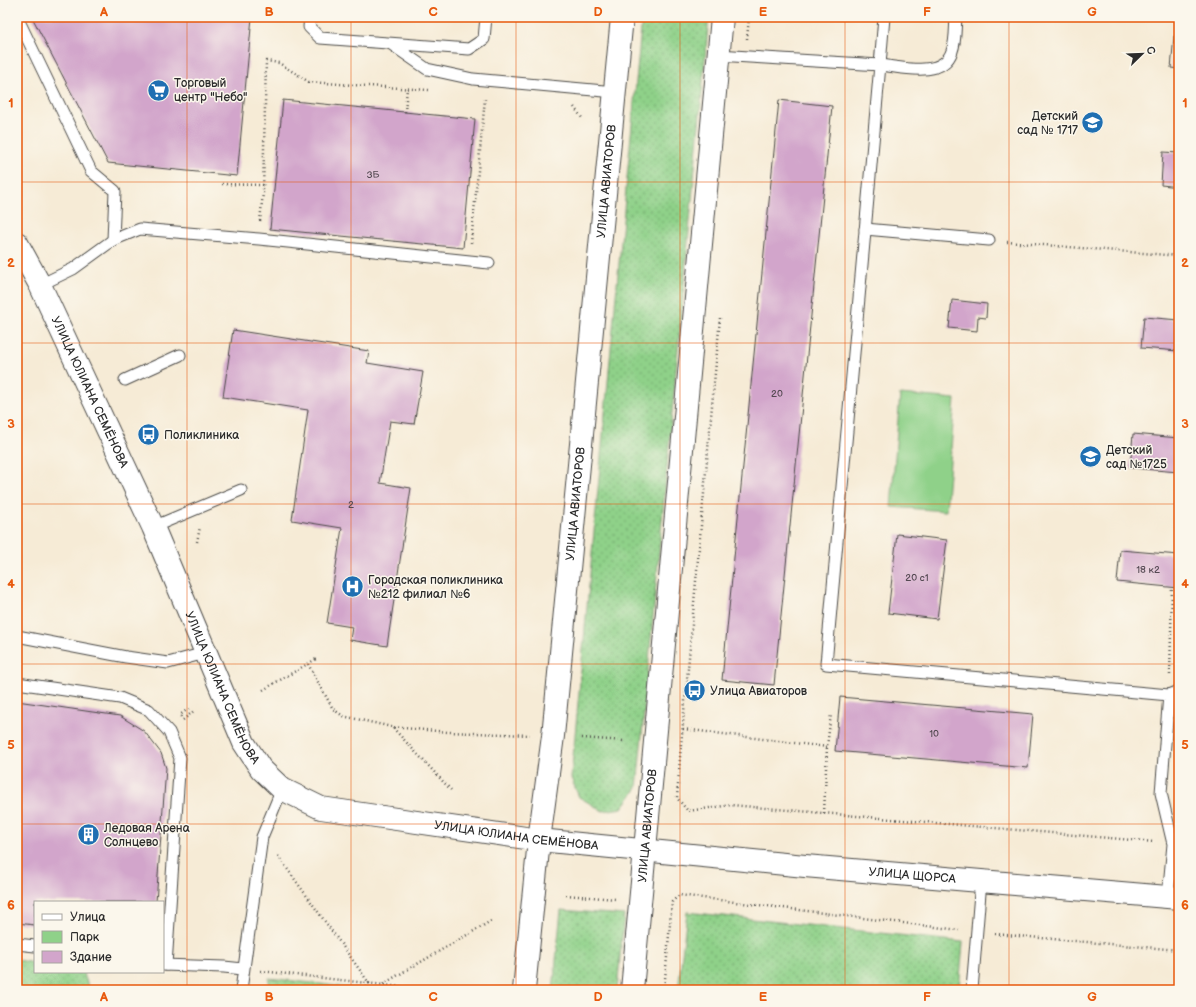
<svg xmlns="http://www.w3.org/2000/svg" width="1196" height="1007" font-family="'Balsamiq Sans',sans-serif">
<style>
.grass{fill:url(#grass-dots);stroke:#5d7e5a}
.green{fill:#8fd189;stroke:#5d7e5a}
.building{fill:#d2a5cb}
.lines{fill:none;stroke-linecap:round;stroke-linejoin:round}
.service-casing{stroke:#494845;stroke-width:13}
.tertiary-casing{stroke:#494845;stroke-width:24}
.path{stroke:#494845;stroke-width:2.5;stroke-dasharray:1 3;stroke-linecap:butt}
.service{stroke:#fff;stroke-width:11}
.tertiary{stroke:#fff;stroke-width:22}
.grid{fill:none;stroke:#e8590c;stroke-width:1;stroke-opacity:0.55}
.labels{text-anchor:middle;stroke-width:3;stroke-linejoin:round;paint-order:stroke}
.number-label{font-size:10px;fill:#554a53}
.poi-label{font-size:12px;fill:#2b2b2b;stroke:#fbf7ec;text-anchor:start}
.street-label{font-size:12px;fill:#2b2b2b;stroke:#fbf7ec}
.neatline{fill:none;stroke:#e8590c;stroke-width:1.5}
.grid-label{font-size:13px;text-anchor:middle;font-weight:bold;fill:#e8590c}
</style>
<defs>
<pattern id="grass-dots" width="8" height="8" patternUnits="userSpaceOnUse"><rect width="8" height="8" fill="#8fd189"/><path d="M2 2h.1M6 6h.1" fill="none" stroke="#75aa70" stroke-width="1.8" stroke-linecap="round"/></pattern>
</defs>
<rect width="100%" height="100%" fill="#fbf7ec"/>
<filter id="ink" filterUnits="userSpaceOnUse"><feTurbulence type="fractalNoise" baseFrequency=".025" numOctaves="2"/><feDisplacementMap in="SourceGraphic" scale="8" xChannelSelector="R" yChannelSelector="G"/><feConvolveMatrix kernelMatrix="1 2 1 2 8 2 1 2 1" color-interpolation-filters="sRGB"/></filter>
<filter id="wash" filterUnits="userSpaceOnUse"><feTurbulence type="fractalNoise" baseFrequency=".012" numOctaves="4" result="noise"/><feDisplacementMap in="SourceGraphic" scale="16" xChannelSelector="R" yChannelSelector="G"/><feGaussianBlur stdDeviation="0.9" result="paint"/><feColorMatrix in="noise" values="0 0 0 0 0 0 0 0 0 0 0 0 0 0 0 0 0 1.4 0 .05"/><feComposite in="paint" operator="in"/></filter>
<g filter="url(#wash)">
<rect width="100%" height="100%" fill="#f6ebd6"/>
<!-- grass -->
<g class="grass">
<path d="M642,17h67l-72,771 -15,20 -19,3 -24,-14 -8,-19z"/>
<path d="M561,910l63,5 -7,75h-64z"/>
<path d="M687,912l276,30 -4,48h-281z"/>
<path d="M17,960l18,3v9h48l7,18h-73z"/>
<path d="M269,978l104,12h-105z"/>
</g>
<!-- green -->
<path class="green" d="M900,394l55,5 -9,112 -55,-4z"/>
<g id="blocks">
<!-- building -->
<g class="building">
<path d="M32,17h220l-15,159 -129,-13z"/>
<path d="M1174,36l5,1v32l-8,-1z"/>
<path d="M283,100l192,19 -12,129 -193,-19z"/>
<path d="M779,100l53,6 -58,579 -52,-5z"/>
<path d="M1163,152l16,1v34l-18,-2z"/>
<path d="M952,300l35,4 -1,14 -8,-1 -1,14 -28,-3z"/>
<path d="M1144,317l35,3v31l-38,-3z"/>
<path d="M233,330l136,21 -2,12 56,9 -9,52 -24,-3 -10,62 31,5 -24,158 -37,-6 2,-13 -25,-4 15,-95 -50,-8 16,-110 -85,-13z"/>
<path d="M1133,434l46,4v34l-49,-4z"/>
<path d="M897,534l50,6 -10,79 -49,-6z"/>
<path d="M1120,550l59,5v33l-62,-6z"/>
<path d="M840,697l193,17 -5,54 -193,-17z"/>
<path d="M17,701l103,15 24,15 17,22 5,15 -10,134h-121v23l-18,-2z"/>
</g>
</g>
</g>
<g filter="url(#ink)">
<use href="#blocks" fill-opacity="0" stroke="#494845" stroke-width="1"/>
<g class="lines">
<defs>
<g id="service">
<path d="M17,17l74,154 24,20 -2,49"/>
<path d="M310,17l-1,10 11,11 149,11 15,-10 2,-22"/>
<path d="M884,17l-4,48c21,2 63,14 72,-14 4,-10 3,-24 4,-34"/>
<path d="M391,44l36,25 46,10 142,13"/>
<path d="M718,55l162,10 -54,599 343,31 -8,98 12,51 -5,53"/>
<path d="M865,229l124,11"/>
<path d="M40,285l33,-16 40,-29 27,-11 119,10 230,24"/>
<path d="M125,380l55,-25"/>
<path d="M153,527l88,-37"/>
<path d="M17,636l109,21 42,6 37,-10"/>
<path d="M17,683l103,15 29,12 20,22 11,26 -14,207"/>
<path d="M1169,695l10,-4"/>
<path d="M17,944l18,2"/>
<path d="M163,965l61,2 19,2"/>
<path d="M241,990l21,-153 20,-48"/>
<path d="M972,990l9,-109"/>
</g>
<g id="tertiary">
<path id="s1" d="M17,243l23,42 113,242 91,216 17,26 21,20 39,19 218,32 266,26 374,32"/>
<path id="s2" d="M524,990l15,-150 14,-104 69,-719"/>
<path id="s3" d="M632,990l90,-973"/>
</g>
</defs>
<!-- service casing -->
<use href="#service" class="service-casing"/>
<!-- tertiary casing -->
<use href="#tertiary" class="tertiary-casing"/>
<!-- path -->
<g class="path">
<path d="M747,39l2,-22"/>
<path d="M574,107l8,11"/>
<path d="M405,112l2,-24"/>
<path d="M222,184l41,1"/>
<path d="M260,221l3,-28 3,-132 13,2 30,19 120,8"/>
<path d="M1007,242l172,14"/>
<path d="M471,243l14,-144"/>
<path d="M720,318l-39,427 -4,53 11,13 43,-6 424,37"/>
<path d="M197,542l3,-15"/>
<path d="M308,664l25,45 10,7 49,11 56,5 82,3"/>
<path d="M1170,675l2,-88"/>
<path d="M263,690l53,-31"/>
<path d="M181,717l-1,-2 11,-8"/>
<path d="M183,720l12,-10"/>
<path d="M393,728l58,62"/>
<path d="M683,729l144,18"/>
<path d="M582,738l42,3"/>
<path d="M824,813l3,-66 4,-33"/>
<path d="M278,856l91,127 -7,7"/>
<path d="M566,895l50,4"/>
<path d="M995,934l184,16"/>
<path d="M261,971l167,19"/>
<path d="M383,984l108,-63"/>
<path d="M664,990l8,-88 7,-7 280,35"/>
</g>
<!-- service -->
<use href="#service" class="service"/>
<!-- tertiary -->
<use href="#tertiary" class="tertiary"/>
</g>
</g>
<!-- grid -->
<path class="grid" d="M187,17v973M351,17v973M516,17v973M680,17v973M845,17v973M1009,17v973M17,182h1162M17,343h1162M17,504h1162M17,664h1162M17,824h1162"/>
<!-- icons -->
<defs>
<symbol id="supermarket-disc" viewBox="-11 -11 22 22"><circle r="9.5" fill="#1f6fb2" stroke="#fbf7ec"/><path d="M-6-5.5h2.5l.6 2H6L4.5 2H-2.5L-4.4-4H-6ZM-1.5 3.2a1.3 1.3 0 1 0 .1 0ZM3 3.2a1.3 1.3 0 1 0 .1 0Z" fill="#fff"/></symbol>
<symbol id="school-disc" viewBox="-11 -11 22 22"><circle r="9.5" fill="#1f6fb2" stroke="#fbf7ec"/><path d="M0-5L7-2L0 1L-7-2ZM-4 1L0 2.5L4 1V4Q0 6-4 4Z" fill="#fff"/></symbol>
<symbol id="bus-disc" viewBox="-11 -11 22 22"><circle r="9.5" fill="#1f6fb2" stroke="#fbf7ec"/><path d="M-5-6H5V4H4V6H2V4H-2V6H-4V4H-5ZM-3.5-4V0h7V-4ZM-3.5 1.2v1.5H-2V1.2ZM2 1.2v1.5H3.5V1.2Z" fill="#fff"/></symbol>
<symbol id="hospital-disc" viewBox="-11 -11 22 22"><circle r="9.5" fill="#1f6fb2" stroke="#fbf7ec"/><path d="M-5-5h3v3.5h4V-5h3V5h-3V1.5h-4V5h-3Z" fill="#fff"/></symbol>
<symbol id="building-disc" viewBox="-11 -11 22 22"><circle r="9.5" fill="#1f6fb2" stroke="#fbf7ec"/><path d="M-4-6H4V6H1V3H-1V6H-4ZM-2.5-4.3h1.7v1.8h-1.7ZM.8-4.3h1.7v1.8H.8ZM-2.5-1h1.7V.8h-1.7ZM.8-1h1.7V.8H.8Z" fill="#fff"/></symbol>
</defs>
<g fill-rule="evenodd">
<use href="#supermarket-disc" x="146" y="78" width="25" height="25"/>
<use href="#school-disc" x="1080" y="110" width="25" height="25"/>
<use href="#bus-disc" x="136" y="422" width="25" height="25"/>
<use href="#school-disc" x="1078" y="444" width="25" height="25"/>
<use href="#hospital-disc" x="340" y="574" width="25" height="25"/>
<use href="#bus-disc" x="682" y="678" width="25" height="25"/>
<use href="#building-disc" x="76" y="822" width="25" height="25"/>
</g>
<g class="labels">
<!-- number labels -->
<g class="number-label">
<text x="373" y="178">3Б</text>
<text x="777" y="397">20</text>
<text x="351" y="508">2</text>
<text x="1148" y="573">18 к2</text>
<text x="917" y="581">20 с1</text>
<text x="934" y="737">10</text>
</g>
<!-- poi labels -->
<g class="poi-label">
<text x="174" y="87">Торговый<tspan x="174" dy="14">центр "Небо"</tspan></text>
<text x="1078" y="120" text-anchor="end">Детский<tspan x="1078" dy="14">сад № 1717</tspan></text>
<text x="164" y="439">Поликлиника</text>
<text x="1106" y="454">Детский<tspan x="1106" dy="14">сад №1725</tspan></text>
<text x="368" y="584">Городская поликлиника<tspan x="368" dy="14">№212 филиал №6</tspan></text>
<text x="710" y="695">Улица Авиаторов</text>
<text x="104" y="832">Ледовая Арена<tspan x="104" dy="14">Солнцево</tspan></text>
</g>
<!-- street labels -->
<g class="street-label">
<text dy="4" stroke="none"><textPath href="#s2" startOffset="813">УЛИЦА АВИАТОРОВ</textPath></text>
<text dy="4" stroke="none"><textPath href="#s1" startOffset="166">УЛИЦА ЮЛИАНА СЕМЁНОВА</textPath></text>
<text dy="4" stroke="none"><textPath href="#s2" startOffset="489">УЛИЦА АВИАТОРОВ</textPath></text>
<text dy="4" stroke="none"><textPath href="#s1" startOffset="490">УЛИЦА ЮЛИАНА СЕМЁНОВА</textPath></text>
<text dy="4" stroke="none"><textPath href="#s3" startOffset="165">УЛИЦА АВИАТОРОВ</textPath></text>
<text dy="4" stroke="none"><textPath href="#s1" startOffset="850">УЛИЦА ЮЛИАНА СЕМЁНОВА</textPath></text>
<text dy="4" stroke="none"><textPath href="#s1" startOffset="1248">УЛИЦА ЩОРСА</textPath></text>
</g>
</g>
<!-- margin -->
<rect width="1196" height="1007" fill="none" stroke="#fbf7ec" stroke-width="44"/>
<!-- legend -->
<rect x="34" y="901" width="130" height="72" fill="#fbf7ec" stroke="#a8a59f"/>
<rect x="42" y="914" width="20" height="6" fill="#ffffff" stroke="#a8a59f"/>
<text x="70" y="921" font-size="12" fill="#2b2b2b">Улица</text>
<rect x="42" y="931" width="20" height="12" fill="#8fd189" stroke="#a8a59f"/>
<text x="70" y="941" font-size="12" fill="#2b2b2b">Парк</text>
<rect x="42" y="951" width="20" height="12" fill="#d2a5cb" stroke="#a8a59f"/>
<text x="70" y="961" font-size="12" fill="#2b2b2b">Здание</text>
<!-- north arrow -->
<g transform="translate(1142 54) rotate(67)" stroke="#fbf7ec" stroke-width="3" paint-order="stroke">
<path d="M0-3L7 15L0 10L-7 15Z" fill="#2b2b2b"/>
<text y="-6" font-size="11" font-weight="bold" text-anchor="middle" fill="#2b2b2b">С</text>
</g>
<rect x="22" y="22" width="1152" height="963" class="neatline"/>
<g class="grid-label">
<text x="104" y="16">A</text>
<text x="269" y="16">B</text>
<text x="433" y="16">C</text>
<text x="598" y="16">D</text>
<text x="763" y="16">E</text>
<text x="927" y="16">F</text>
<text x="1092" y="16">G</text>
<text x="11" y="107">1</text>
<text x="1185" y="107">1</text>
<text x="11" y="267">2</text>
<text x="1185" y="267">2</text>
<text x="11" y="428">3</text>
<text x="1185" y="428">3</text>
<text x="11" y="588">4</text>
<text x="1185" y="588">4</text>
<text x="11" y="749">5</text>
<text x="1185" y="749">5</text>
<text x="11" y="909">6</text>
<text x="1185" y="909">6</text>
<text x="104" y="1001">A</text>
<text x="269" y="1001">B</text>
<text x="433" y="1001">C</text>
<text x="598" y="1001">D</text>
<text x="763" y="1001">E</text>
<text x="927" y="1001">F</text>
<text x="1092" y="1001">G</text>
</g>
</svg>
